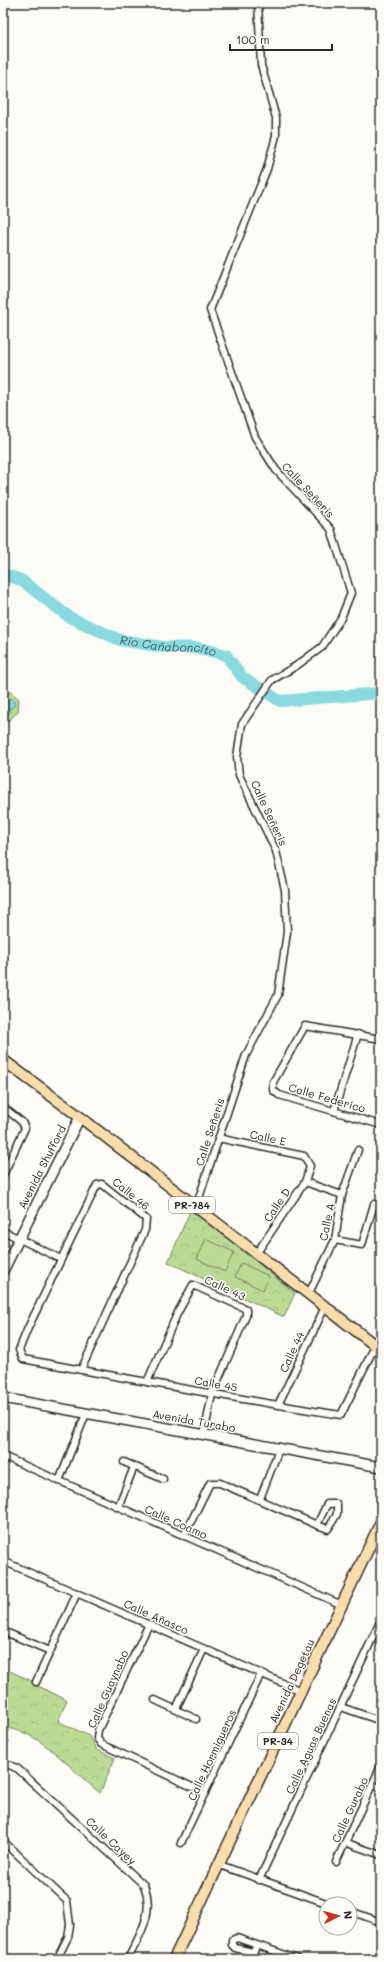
<svg xmlns="http://www.w3.org/2000/svg" width="384" height="1962" font-family="Mali,sans-serif">
<style>
.park{fill:url(#park-crowns);stroke:#738360}
.pitch{fill:#bbdb94;stroke:#738360}
.water{fill:url(#water-rules);stroke:#639497}
.lines{fill:none;stroke-linecap:round;stroke-linejoin:round}
.river{stroke:#88dadf;stroke-width:12}
.street-casing{stroke:#2b2b2b;stroke-width:9}
.secondary-casing{stroke:#2b2b2b;stroke-width:12}
.primary-casing{stroke:#2b2b2b;stroke-width:13}
.street{stroke:#fdfcf7;stroke-width:6}
.secondary{stroke:#fdfcf7;stroke-width:9}
.primary{stroke:#f9deab;stroke-width:10}
.labels{text-anchor:middle;stroke-width:3;stroke-linejoin:round;paint-order:stroke}
.shield{fill:#fdfcf7;stroke:#6a6a68;stroke-width:1}
.shield-label{font-size:10px;font-weight:bold;fill:#2b2b2b}
.street-label{font-size:11px;fill:#2b2b2b;stroke:#fdfcf7}
.water-label{font-size:12px;font-style:italic;fill:#476061;stroke:#fdfcf7}
</style>
<defs>
<pattern id="park-crowns" width="20" height="18" patternUnits="userSpaceOnUse"><rect width="20" height="18" fill="#bbdb94"/><path d="M2 6a3 3 0 1 1 6 0M12 15a3 3 0 1 1 6 0" fill="none" stroke="#a1bc80"/></pattern>
<pattern id="water-rules" width="6" height="5" patternUnits="userSpaceOnUse"><rect width="6" height="5" fill="#88dadf"/><path d="M0 2.5h6" fill="none" stroke="#76bbc0"/></pattern>
</defs>
<rect width="100%" height="100%" fill="#fdfcf7"/>
<filter id="ink" filterUnits="userSpaceOnUse"><feTurbulence type="fractalNoise" baseFrequency=".025" numOctaves="2"/><feDisplacementMap in="SourceGraphic" scale="8" xChannelSelector="R" yChannelSelector="G"/><feConvolveMatrix kernelMatrix="1 2 1 2 8 2 1 2 1" color-interpolation-filters="sRGB"/></filter>
<g filter="url(#ink)">
<!-- park -->
<g class="park">
<path d="M191,1209l104,84 -11,24 -116,-55z"/>
<path d="M3,1668l29,13v2l35,17 -9,21 31,15 8,14 18,8 -15,35c-23,-18 -50,-50 -76,-60 -6,-3 -14,-4 -21,-6z"/>
</g>
<!-- pitch -->
<g class="pitch">
<path d="M11,692l8,7 -1,13 -10,9 -5,1c0,-10 -3,-27 8,-30z"/>
<path d="M206,1239l28,13 -9,20 -28,-13z"/>
<path d="M241,1263l28,13 -6,14 -28,-13z"/>
</g>
<!-- water -->
<path class="water" d="M11,698l3,2 1,5 -5,4 -1,4 -3,1 -3,-4v-5z"/>
<g class="lines">
<!-- river -->
<path class="river" id="s1" d="M3,574l18,6 48,37 51,23 43,7 36,1 27,7 16,22 38,24 101,-8"/>
<defs>
<g id="street">
<path d="M381,1039l-76,-13 -32,56v8l6,5 102,30"/>
<path d="M3,1107l19,15 3,6 -22,47"/>
<path d="M334,1111l24,-77"/>
<path d="M218,1138l86,18 6,10 -5,16 -49,72"/>
<path d="M305,1182l37,13"/>
<path d="M196,1207l50,-152 32,-60 9,-63 -2,-42 -9,-39 -37,-76 -2,-18 5,-33 30,-44 24,-14 26,-19 19,-29 10,-25 -20,-64 -55,-59 -21,-33 -45,-127 57,-141 9,-33v-18l-15,-53 -3,-62"/>
<path d="M3,1231l58,28"/>
<path d="M335,1240l27,5 12,-41"/>
<path d="M308,1295l27,-55 7,-45 16,-45"/>
<path d="M81,1370l64,-140 1,-11 -44,-35 -5,1 -69,143 -9,22 4,9c106,20 212,40 318,56l34,-69"/>
<path d="M147,1382l31,-70 15,-27 53,24v7l-34,78 -8,41"/>
<path d="M278,1405l47,-98"/>
<path d="M3,1456l339,149"/>
<path d="M124,1462l39,17"/>
<path d="M59,1481l27,-67"/>
<path d="M260,1499l19,-50"/>
<path d="M327,1504h10v10l-9,15 -11,-4z"/>
<path d="M118,1507l16,-40"/>
<path d="M184,1536l26,-53h10l97,42"/>
<path d="M3,1561l298,130"/>
<path d="M149,1624l-51,106 -1,8 4,6 104,49"/>
<path d="M3,1631l47,20"/>
<path d="M36,1682l41,-89"/>
<path d="M155,1700l41,19"/>
<path d="M341,1707l40,14"/>
<path d="M176,1709l28,-60"/>
<path d="M3,1762l15,7 126,116c11,28 -4,49 -16,74"/>
<path d="M372,1785l9,3"/>
<path d="M3,1841l64,60 3,24 -2,12 -11,22"/>
<path d="M181,1843l80,-169"/>
<path d="M347,1843l34,12"/>
<path d="M336,1862l45,-96"/>
<path d="M220,1865l109,39"/>
<path d="M259,1880l122,-260"/>
<path d="M350,1911l31,11"/>
<path d="M253,1952l-18,-4 -3,-3v-5l5,-2 60,21"/>
<path d="M251,1959l4,-10"/>
</g>
<g id="secondary">
<path d="M3,1271l77,-154"/>
<path d="M3,1398l378,69"/>
</g>
<g id="primary">
<path d="M3,1060l77,57 301,233"/>
<path d="M174,1959l207,-437"/>
</g>
</defs>
<!-- street casing -->
<use href="#street" class="street-casing"/>
<!-- secondary casing -->
<use href="#secondary" class="secondary-casing"/>
<!-- primary casing -->
<use href="#primary" class="primary-casing"/>
<!-- street -->
<use href="#street" class="street"/>
<!-- secondary -->
<use href="#secondary" class="secondary"/>
<!-- primary -->
<use href="#primary" class="primary"/>
</g>
</g>
<g class="labels">
<!-- shield labels -->
<g class="shield">
<rect x="169" y="1197" width="46" height="16" rx="3"/>
<rect x="258" y="1733" width="40" height="16" rx="3"/>
</g>
<g class="shield-label">
<text x="192" y="1209">PR-784</text>
<text x="278" y="1745">PR-34</text>
</g>
<!-- street labels -->
<g class="street-label">
<text transform="translate(308 490) rotate(47)" y="4">Calle Señeris</text>
<text transform="translate(269 813) rotate(65)" y="4">Calle Señeris</text>
<text transform="translate(327 1098) rotate(16)" y="4">Calle Federico</text>
<text transform="translate(210 1132) rotate(-72)" y="4">Calle Señeris</text>
<text transform="translate(268 1138) rotate(12)" y="4">Calle E</text>
<text transform="translate(42 1167) rotate(-63)" y="4">Avenida Shufford</text>
<text transform="translate(131 1194) rotate(39)" y="4">Calle 46</text>
<text transform="translate(277 1205) rotate(-56)" y="4">Calle D</text>
<text transform="translate(327 1222) rotate(-78)" y="4">Calle A</text>
<text transform="translate(225 1288) rotate(25)" y="4">Calle 43</text>
<text transform="translate(292 1352) rotate(-65)" y="4">Calle 44</text>
<text transform="translate(216 1384) rotate(10)" y="4">Calle 45</text>
<text transform="translate(194 1421) rotate(10)" y="4">Avenida Turabo</text>
<text transform="translate(176 1522) rotate(24)" y="4">Calle Coamo</text>
<text transform="translate(156 1617) rotate(24)" y="4">Calle Añasco</text>
<text transform="translate(292 1681) rotate(-65)" y="4">Avenida Degetau</text>
<text transform="translate(108 1689) rotate(-66)" y="4">Calle Guaynabo</text>
<text transform="translate(311 1746) rotate(-65)" y="4">Calle Aguas Buenas</text>
<text transform="translate(212 1755) rotate(-65)" y="4">Calle Hormigueros</text>
<text transform="translate(350 1810) rotate(-65)" y="4">Calle Gurabo</text>
<text transform="translate(111 1841) rotate(43)" y="4">Calle Cayey</text>
</g>
<!-- water labels -->
<g class="water-label">
<text dy="4" stroke="none"><textPath href="#s1" startOffset="184">Río Cañaboncito</textPath></text>
</g>
</g>
<!-- margin -->
<rect width="384" height="1962" fill="none" stroke="#fdfcf7" stroke-width="16"/>
<rect x="8" y="8" width="368" height="1946" fill="none" stroke="#2b2b2b" stroke-width="1.5" filter="url(#ink)"/>
<!-- north arrow -->
<g transform="translate(338 1916) rotate(84)"><circle r="19" fill="#fdfcf7" stroke="#a9a8a5"/>
<path d="M0-3L7 15L0 10L-7 15Z" fill="#c8321e"/>
<text y="-6" font-size="11" font-weight="bold" text-anchor="middle" fill="#2b2b2b">N</text>
</g>
<!-- scale -->
<path d="M230 44v6h102v-6" fill="none" stroke="#2b2b2b" stroke-width="2"/>
<text x="236" y="44" font-size="12" fill="#2b2b2b" stroke="#fdfcf7" stroke-width="3" paint-order="stroke">100 m</text>
</svg>
